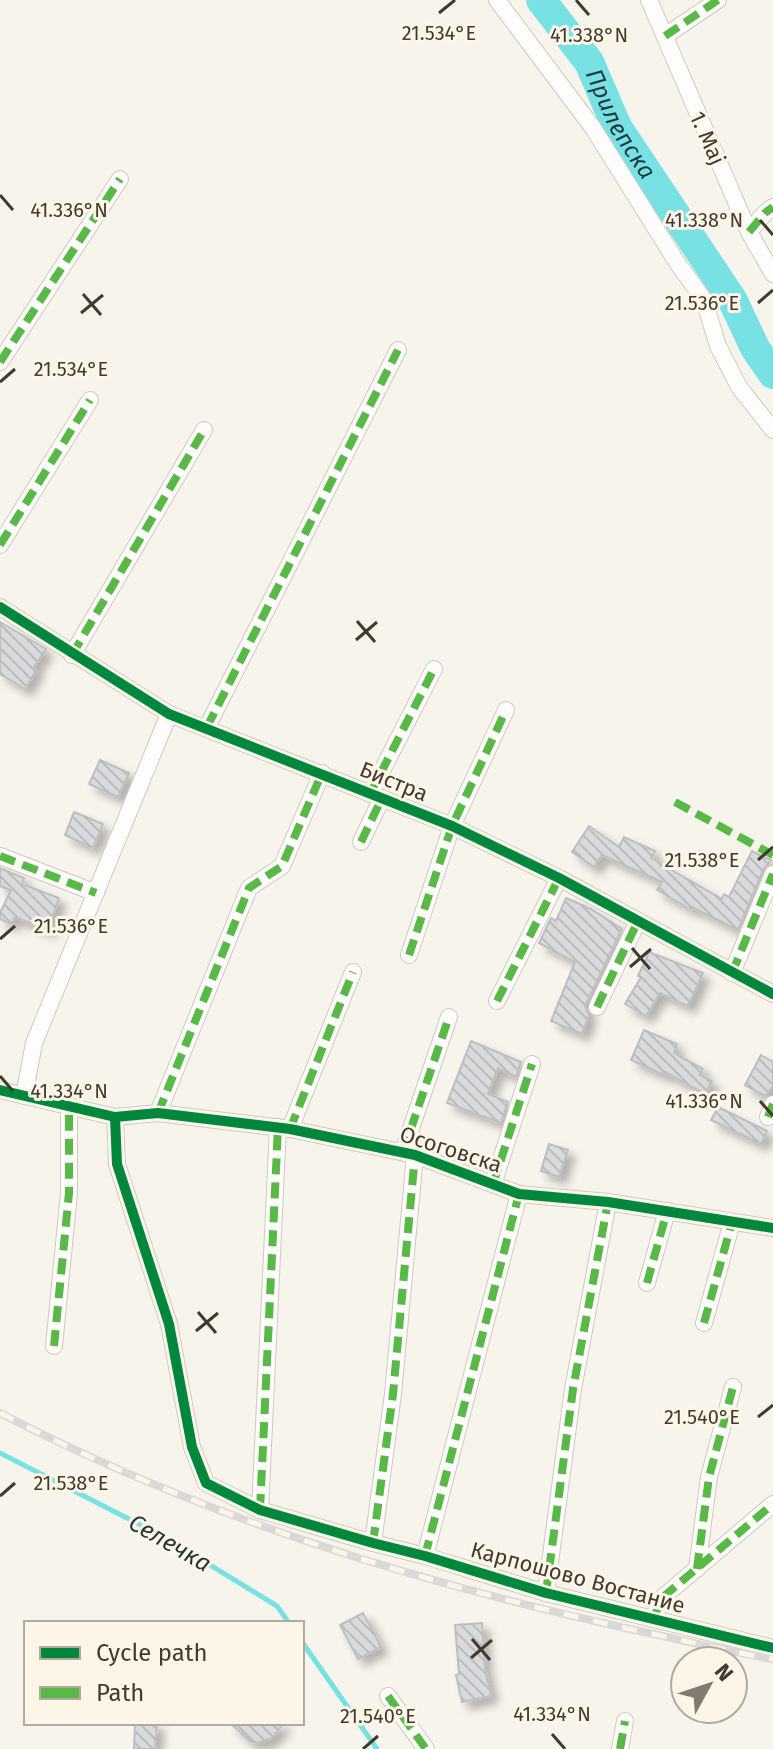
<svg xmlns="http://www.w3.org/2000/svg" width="773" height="1749" font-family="'Fira Sans',sans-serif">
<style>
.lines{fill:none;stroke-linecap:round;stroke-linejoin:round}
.stream{stroke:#78e1e4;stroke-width:5}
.river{stroke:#78e1e4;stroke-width:30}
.building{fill:url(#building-back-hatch);stroke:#bebec0;stroke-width:2;filter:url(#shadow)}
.minor-casing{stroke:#cecac1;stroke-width:18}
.minor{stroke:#fefdfc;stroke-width:16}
.rail-casing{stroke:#dad9d7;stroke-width:8}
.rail{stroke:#fcf5e8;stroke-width:5;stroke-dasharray:15;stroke-linecap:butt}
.quiet{stroke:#58b947;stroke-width:8;stroke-dasharray:16 8;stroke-linecap:butt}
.cycleway-casing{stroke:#fcf5e8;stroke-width:15}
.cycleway{stroke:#00873e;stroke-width:10}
.ticks{fill:none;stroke:#423a2e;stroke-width:3}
.labels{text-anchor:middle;stroke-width:6;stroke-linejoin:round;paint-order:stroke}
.street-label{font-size:22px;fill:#423a2e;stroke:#fcf5e8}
.water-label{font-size:24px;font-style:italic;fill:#1f3839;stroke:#fcf5e8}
.ticks-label{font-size:20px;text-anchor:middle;fill:#423a2e;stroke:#fcf5e8;stroke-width:6;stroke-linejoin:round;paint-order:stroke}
</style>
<defs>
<pattern id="building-back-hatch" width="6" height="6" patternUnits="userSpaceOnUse" patternTransform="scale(2)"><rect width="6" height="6" fill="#dad9dc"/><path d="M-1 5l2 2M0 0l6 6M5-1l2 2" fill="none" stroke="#bcbbbd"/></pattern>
<filter id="shadow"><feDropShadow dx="7" dy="7" stdDeviation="4" flood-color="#0004"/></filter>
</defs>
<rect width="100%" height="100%" fill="#f7f4ec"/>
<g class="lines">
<!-- stream -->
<g class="stream">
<path d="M0,1453l166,85 111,68 12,17"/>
<path d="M302,1642l75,107"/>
</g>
<!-- river -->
<path class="river" id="s1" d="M541,0l48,62 28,65 116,174 22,47 18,26"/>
</g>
<!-- building -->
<g class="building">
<path d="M0,622l46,27 -13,20 3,2 -11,18 -25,-15z"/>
<path d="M100,760l29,13 -11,24 -29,-13z"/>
<path d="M74,812l29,12 -10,24 -28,-13z"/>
<path d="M589,826l30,21 5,-10 31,14 -4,7 71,41 2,-5 5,3 23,-46 19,9 -8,10 -25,60 -46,-23 -2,2 -33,-19 5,-8 -60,-27 -8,12 -22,-15z"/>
<path d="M0,868l24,10 -2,6 37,14 -11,32 -33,-13 -4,7 -11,-5v-6l11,-23 -11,-4z"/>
<path d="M566,898l25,11 31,20 -37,77 4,9 -7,19 -31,-13 24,-59 -36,-19 12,-25 5,3z"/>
<path d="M649,952l54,21 -15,33 -28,-13 -14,23 -21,-12 16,-27 -3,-1z"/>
<path d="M644,1030l33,14 -3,9 29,16 -3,6 12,6 -7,13 -40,-22 -1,3 -33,-15z"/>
<path d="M471,1041l50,21 -5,15 -18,-9 -10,26 20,8 -7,21 -54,-20z"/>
<path d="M761,1055l12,7v24l-8,10 -20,-11z"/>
<path d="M718,1107l49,24 -6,13 -50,-24z"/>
<path d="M549,1144l19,6 -9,27 -18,-6z"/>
<path d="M363,1613l18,34 -23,12 -18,-34z"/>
<path d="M482,1623l3,46 6,27 -29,6 -6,-27 3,-1 -4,-49z"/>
<path d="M135,1723h22l-2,26h-21z"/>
<path d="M230,1723h54l-12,15 -15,5 -7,-2z"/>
</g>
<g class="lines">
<defs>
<g id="minor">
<path d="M497,0l96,128 85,136 26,36 14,46 21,41 34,43"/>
<path d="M649,0l100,232 24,42"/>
<path d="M665,36l53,-36"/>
<path d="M749,232l16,-19 8,-6"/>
<path d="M0,362l120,-183"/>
<path d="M0,545l90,-145"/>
<path d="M0,607l169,107 283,112 107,52 214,116"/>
<path d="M72,655l132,-225"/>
<path d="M207,727l191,-377"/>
<path d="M370,794l64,-125"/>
<path d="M361,842l21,-44"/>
<path d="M0,856l96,37"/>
<path d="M409,955l43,-129 54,-116"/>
<path d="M732,973l41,-99"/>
<path d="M497,1001l62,-123"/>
<path d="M597,1007l41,-86"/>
<path d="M0,1090l115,27 43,-4 132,16 125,26 104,39 89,8 165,26"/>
<path d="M24,1096l10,-53 135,-329"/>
<path d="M158,1113l91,-225 33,-22 40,-93"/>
<path d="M115,1117l2,47 52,160 23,123 14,36 54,27 113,33 52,13 121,37 227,55"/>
<path d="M768,1117l5,-13"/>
<path d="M290,1129l63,-157"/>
<path d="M403,1152l46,-135"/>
<path d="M493,1184l39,-120"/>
<path d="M647,1283l20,-72"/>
<path d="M704,1323l28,-101"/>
<path d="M54,1346l15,-153v-87"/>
<path d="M260,1510l18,-383"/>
<path d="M373,1543l20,-149 22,-239"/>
<path d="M425,1556l94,-362"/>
<path d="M697,1569l12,-92 24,-90"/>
<path d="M546,1593l27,-204 35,-187"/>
<path d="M653,1619l10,-22 110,-93"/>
<path d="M388,1696l38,53"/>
<path d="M620,1749l5,-28"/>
</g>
</defs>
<!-- minor casing -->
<use href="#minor" class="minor-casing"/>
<!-- minor -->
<use href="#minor" class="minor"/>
<defs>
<path id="rail" d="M0,1413c199,103 412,168 630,216 48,10 95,22 143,30"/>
</defs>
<!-- rail casing -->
<use href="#rail" class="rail-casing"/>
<!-- rail -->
<use href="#rail" class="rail"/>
<!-- quiet -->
<g class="quiet">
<path d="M665,36l53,-36"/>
<path d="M749,232l16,-19 8,-6"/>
<path d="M0,362l120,-183"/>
<path d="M0,545l90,-145"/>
<path d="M72,655l132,-225"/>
<path d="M207,727l191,-377"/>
<path d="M370,794l64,-125"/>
<path d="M675,802l98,53"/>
<path d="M361,842l21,-44"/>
<path d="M0,856l96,37"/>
<path d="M409,955l43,-129 54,-116"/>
<path d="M732,973l41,-99"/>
<path d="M497,1001l62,-123"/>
<path d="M597,1007l41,-86"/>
<path d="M158,1113l91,-225 33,-22 40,-93"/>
<path d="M768,1117l5,-13"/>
<path d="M290,1129l63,-157"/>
<path d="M403,1152l46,-135"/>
<path d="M493,1184l39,-120"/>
<path d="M647,1283l20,-72"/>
<path d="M704,1323l28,-101"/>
<path d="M54,1346l15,-153v-87"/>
<path d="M260,1510l18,-383"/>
<path d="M373,1543l20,-149 22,-239"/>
<path d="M425,1556l94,-362"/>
<path d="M697,1569l12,-92 24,-90"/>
<path d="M546,1593l27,-204 35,-187"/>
<path d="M653,1619l10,-22 110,-93"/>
<path d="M388,1696l38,53"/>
<path d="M620,1749l5,-28"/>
</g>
<defs>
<g id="cycleway">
<path d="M0,607l169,107 283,112 107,52 214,116"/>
<path d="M0,1090l115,27 43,-4 132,16 125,26 104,39 89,8 165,26"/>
<path d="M115,1117l2,47 52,160 23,123 14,36 54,27 113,33 52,13 121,37 227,55"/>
</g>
</defs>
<!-- cycleway casing -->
<use href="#cycleway" class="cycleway-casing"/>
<!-- cycleway -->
<use href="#cycleway" class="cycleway"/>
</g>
<!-- ticks -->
<path class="ticks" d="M576,0l13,15M439,13l16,-13M0,195l13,15M760,220l13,15M83,294l18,21M758,303l15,-13M81,313l22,-18M0,382l15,-13M357,621l18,21M356,640l21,-18M758,860l15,-13M0,939l15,-13M632,948l18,21M630,967l21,-18M0,1076l13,15M760,1101l13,15M198,1312l18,21M196,1331l22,-18M758,1417l15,-12M0,1496l15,-13M472,1639l18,21M471,1658l21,-18M552,1734l13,15M363,1749l15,-13"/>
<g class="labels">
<!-- street labels -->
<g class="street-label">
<text transform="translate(708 138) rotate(66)" y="8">1. Мај</text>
<text transform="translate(394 781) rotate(22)" y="8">Бистра</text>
<text transform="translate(451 1149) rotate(18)" y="8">Осоговска</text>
<text transform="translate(578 1577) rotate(15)" y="8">Карпошово Востание</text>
</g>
<!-- water labels -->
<g class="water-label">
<text dy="8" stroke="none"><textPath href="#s1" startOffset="148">Прилепска</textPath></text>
<text transform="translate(170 1543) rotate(30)" y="8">Селечка</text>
</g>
</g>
<g class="ticks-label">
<text x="439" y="40">21.534°E</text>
<text x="589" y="42">41.338°N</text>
<text x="69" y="217">41.336°N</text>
<text x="704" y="227">41.338°N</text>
<text x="702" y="310">21.536°E</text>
<text x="71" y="376">21.534°E</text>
<text x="702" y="867">21.538°E</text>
<text x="71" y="933">21.536°E</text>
<text x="69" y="1098">41.334°N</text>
<text x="704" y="1108">41.336°N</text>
<text x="702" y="1424">21.540°E</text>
<text x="71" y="1490">21.538°E</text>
<text x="552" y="1721">41.334°N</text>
<text x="378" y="1723">21.540°E</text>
</g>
<!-- legend -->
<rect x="24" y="1621" width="280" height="104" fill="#fcf5e8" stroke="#b2aa9e" stroke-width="2"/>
<rect x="40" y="1647" width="40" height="12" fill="#00873e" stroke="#b2aa9e" stroke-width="2"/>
<text x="96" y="1661" font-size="24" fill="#423a2e">Cycle path</text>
<rect x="40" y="1687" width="40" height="12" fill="#58b947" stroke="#b2aa9e" stroke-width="2"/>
<text x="96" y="1701" font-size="24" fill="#423a2e">Path</text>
<!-- north arrow -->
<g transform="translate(709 1685) rotate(50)"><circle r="38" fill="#fcf5e8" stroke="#b2aa9e" stroke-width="2"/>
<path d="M0-6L14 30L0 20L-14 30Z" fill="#817b70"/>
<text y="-12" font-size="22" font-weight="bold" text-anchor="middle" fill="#423a2e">N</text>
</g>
</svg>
